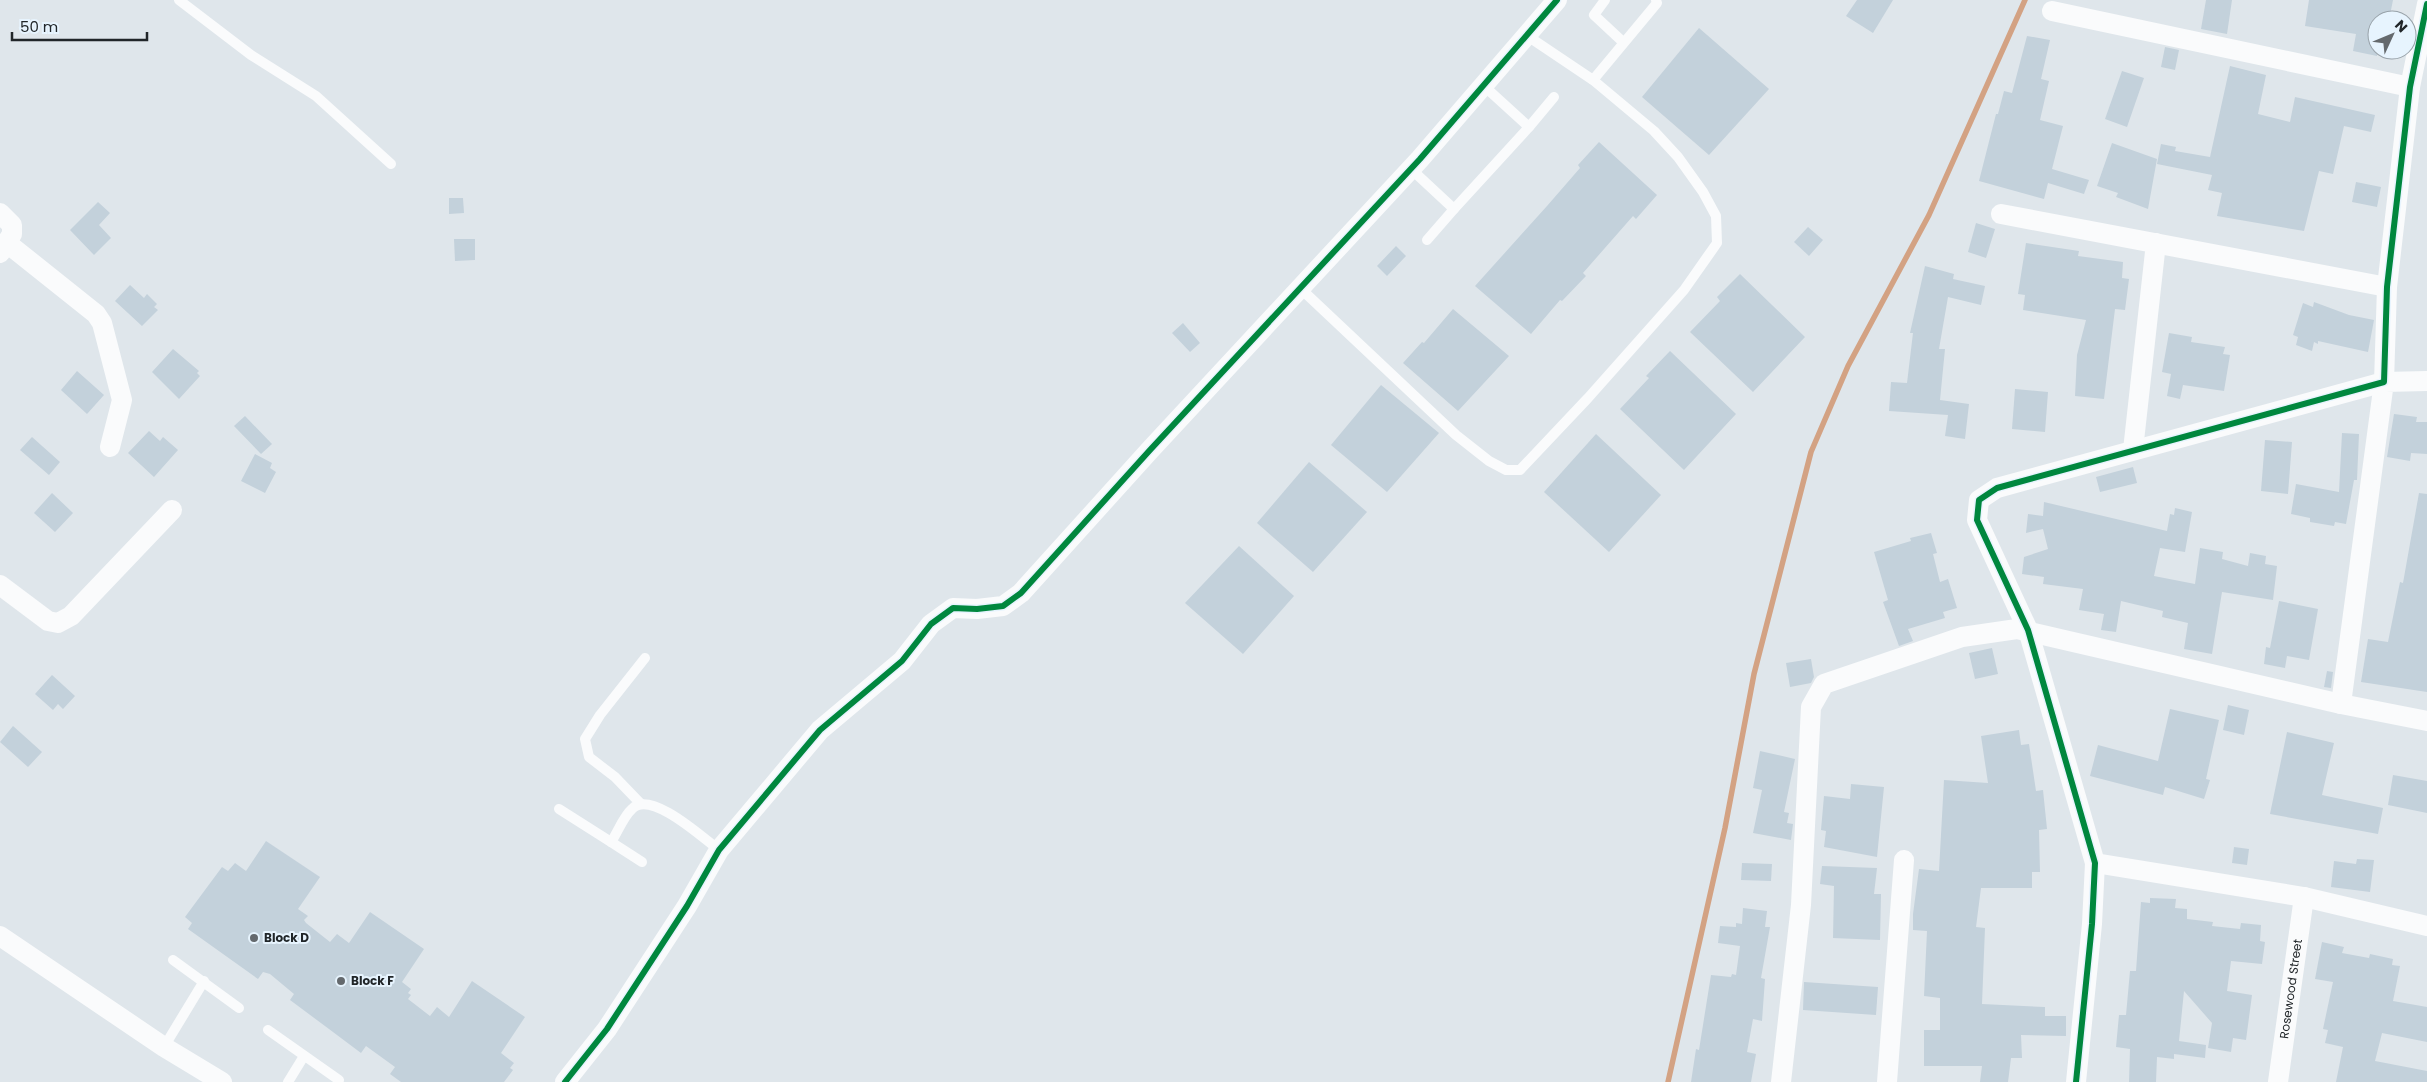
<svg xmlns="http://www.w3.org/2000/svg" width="2427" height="1082" font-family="Poppins,sans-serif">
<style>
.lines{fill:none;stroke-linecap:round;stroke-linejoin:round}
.stream{stroke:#d3a283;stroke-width:5.5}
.building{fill:#c3d1db}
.lane{stroke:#fafbfc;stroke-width:10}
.street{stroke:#fafbfc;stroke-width:20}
.cycleway-casing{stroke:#e7f4fe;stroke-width:9}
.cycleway{stroke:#00873e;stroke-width:6}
.poi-dot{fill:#64696d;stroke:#e7f4fe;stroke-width:2}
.labels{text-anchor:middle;stroke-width:4;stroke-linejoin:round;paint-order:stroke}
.poi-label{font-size:12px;font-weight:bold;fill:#212629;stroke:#e7f4fe;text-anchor:start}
.street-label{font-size:12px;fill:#212629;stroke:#e7f4fe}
</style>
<rect width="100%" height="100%" fill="#dfe6eb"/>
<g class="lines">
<!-- stream -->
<path class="stream" d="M1668,1082l57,-254 29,-154 57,-222 37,-86 81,-151 96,-215"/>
</g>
<!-- building -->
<g class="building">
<path d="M1857,0h36l-20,33 -27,-17z"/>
<path d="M2206,0h26l-5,34 -26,-5z"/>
<path d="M2309,0h84l-4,20h-12v36l-24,-5 3,-17 -51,-8z"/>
<path d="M1699,28l70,61 -60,66 -67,-58z"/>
<path d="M2027,36l23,4 -9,39 8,2 -9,39 23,6 -11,43 37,11 -5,14 -36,-11 -4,16 -65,-18 17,-67h2l6,-23 8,2z"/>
<path d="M2165,47l14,3 -4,20 -14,-3z"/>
<path d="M2230,66l36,9 -8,39 32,8 5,-25 80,18 -4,17 -27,-6 -11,48 -14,-3 -15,60 -87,-15 5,-23 -14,-3 4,-15 -55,-11 4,-20 15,3 -1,4 35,6z"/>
<path d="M2122,71l22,7 -17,49 -22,-8z"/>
<path d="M1599,142l58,53 -21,24 -3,-3 -50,57 3,3 -24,25 -2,-1 -29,34 -56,-48 72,-80 33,-38 -2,-3z"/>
<path d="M2112,143l45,16 -9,50 -32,-12 2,-4 -21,-7z"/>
<path d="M2356,182l25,5 -4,20 -25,-5z"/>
<path d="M449,198h14l1,15 -15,1z"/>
<path d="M98,202l12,11 -11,12 12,13 -17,17 -24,-25z"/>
<path d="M1976,223l19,6 -9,29 -18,-6z"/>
<path d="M1808,227l15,13 -14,16 -15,-14z"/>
<path d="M454,239h21v21l-20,1z"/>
<path d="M2026,243l53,8 -1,5 45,6 -1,16 7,1 -4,31 -10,-1 -11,90 -29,-3 2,-41 9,-35 -63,-10 2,-15 -7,-1z"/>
<path d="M1396,246l10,10 -19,20 -10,-10z"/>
<path d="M1925,266l29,8 -1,5 32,7 -4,19 -33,-8 -9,52h6l-5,51 29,4 -4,35 -20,-3 3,-21 -59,-4 2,-29 16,1 6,-50h-3z"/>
<path d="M1740,274l65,63 -52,55 -63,-60 30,-31 -3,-4z"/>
<path d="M130,285l14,13 3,-4 10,10 -3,3 4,3 -16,16 -27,-25z"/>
<path d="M2314,302l35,13 25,5 -6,32 -50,-11v3l-4,-2 -2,9 -16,-6 2,-8 -5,-2 10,-32 10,4z"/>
<path d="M1453,309l56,47 -51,55 -55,-48 19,-21 2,1z"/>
<path d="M1183,323l17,20 -10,9 -18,-19z"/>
<path d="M2169,333l23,4 -1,5 34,5 -2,7 7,1 -6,36 -41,-6 -3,14 -13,-3 4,-22 -9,-2z"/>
<path d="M173,349l26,22 -2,2 3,3 -21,23 -27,-27z"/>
<path d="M1670,351l66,63 -52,56 -64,-61 29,-31 -3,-2z"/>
<path d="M77,371l27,24 -17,19 -26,-24z"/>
<path d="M1381,385l58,48 -52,59 -56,-47z"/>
<path d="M2015,389l33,3 -3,40 -33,-3z"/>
<path d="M2394,414l23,3 -1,5h11v32l-16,-1 -1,8 -23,-4z"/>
<path d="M245,416l27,28 -11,10 -27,-28z"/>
<path d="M149,431l11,10 3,-4 15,13 -24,27 -26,-24z"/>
<path d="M2342,433l17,1 -2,46h-3l-8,44 -11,-2 -1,4 -24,-4v-4l-19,-4 5,-30 43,8z"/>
<path d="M1596,434l65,61 -52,57 -65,-60z"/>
<path d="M32,437l28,25 -11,13 -29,-25z"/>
<path d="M2265,440l27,2 -4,52 -27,-3z"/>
<path d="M255,454l17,9 -2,5 6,4 -11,21 -24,-12z"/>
<path d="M1309,462l58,50 -54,60 -56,-49z"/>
<path d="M2133,467l4,16 -37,9 -4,-15z"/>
<path d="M52,493l21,20 -18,19 -21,-19z"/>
<path d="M2419,493l8,1v198l-66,-10 7,-43 20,3 12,-60 3,1z"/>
<path d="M2044,502l123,29 3,-17 4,1 1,-7 17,4 -7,40 -25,-4 -6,28 41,8 5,-36 23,4 -1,7 26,7 2,-13 16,3 -1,8 12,2 -4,34 -51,-8 -10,62 -28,-5 4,-26 -26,-6 1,-6 -42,-10 -5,31 -15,-2 3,-16 -25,-4 4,-21 -40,-5 1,-7 -22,-3 2,-17 24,-8 -5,-20 -17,4 2,-19 15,2z"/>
<path d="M1931,533l6,20 -4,1 7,28 8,-3 9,29 -14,4 2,6 -37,11 5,12 -14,5 -16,-44 5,-2 -14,-48 37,-11 -1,-3z"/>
<path d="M1239,546l55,50 -51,58 -58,-51z"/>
<path d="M2279,601l39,8 -9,51 -22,-4 -2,12 -21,-4 2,-17 4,1z"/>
<path d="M1992,648l6,26 -23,5 -6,-26z"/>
<path d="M1811,659l3,18 -3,6 -21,4 -4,-24z"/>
<path d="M2327,671l6,1 -2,16 -7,-1z"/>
<path d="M52,675l23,21 -12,13 -5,-5 -5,6 -18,-16z"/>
<path d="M2228,705l21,5 -5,25 -21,-5z"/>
<path d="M2170,709l49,11 -13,59 4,1 -6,19 -39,-12 -2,8 -73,-19 8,-31 60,16z"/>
<path d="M13,726l29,26 -14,15 -28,-25z"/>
<path d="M2019,730l2,15 8,-1 7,47 7,-1 4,39 -8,1 1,42h-8v16h-51l-5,39 9,1 -3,76 63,3v9h21v20l-45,-1 1,23h-11l-3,24h-28l2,-16h-58v-36h16v-32l-16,-2 3,-65 -14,-1v-16l6,-45 20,2 5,-91 44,3 -7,-47z"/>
<path d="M2287,732l47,11 -12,52 61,13 -5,26 -108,-20z"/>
<path d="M1760,751l35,8 -11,53 5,1 -2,10 6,1 -2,16 -38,-7 9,-43 -9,-2z"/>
<path d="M2393,775l34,6v32l-39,-8z"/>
<path d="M1851,784l33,3 -7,70 -53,-10 2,-16 -5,-1 3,-34 26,3z"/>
<path d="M266,841l54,36 -22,32 10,7 -4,4 2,3 24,19 7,-8 12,9 21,-31 54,37 -22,33 9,7 -3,4 3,2 -3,4 22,17 7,-9 12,10 23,-36 53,36 -24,36 13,10 -4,5 3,2 -9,12h-103l-11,-8 5,-7 -29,-21 -5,7 -28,-21 -43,-32 4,-6 -24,-20 -7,-2 -5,7 -70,-50 4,-6 -7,-6 37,-50 6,4 7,-8 11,8z"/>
<path d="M2234,847l15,2 -2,16 -15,-2z"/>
<path d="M2357,859l17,1 -4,32 -39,-5 3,-26 22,3z"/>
<path d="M1742,863l30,1 -1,17 -30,-1z"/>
<path d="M1822,866l55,2 -3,26h7l-1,46 -47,-2 1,-52 -14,-2z"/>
<path d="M2150,898l26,1 -1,9 12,1v10l26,3 -1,4 28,3 1,-6 20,2 -1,16 5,1 -3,22 -31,-3 -4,30 25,4 -6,45 -13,-2 -2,14 -23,-4 4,-25 -28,-32 -5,50 27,4 -1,13 -31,-4v5l-17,-2 -1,25h-27l1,-33 -14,-2 3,-32h7l4,-44h6l5,-69 9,1z"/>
<path d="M1743,908l24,3 -2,16h5l-9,51 4,1 -3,42 -9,-2 -6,33 9,2 -5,28h-60l5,-33 3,1 12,-75 20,2 1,-3 4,1 4,-29 -22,-3 2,-17 16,1v-4l6,1z"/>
<path d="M2322,942l22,5 -2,6 27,5 1,-4 23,5 -1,6 8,1 -7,35 34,6v35l-45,-9 -7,28 52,10v11h-91l7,-35 -18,-4 3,-13 -5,-1 10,-47 -18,-3z"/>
<path d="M1804,982l74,5 -2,28 -73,-5z"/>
</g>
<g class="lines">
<!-- lane -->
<g class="lane">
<path d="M179,0l72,55 65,41 75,68"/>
<path d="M1605,0l-11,15 29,27"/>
<path d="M1593,80l64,-77 -1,-3"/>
<path d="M1484,86l45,41"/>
<path d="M1411,169l43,40 -27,31"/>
<path d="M1454,209l75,-82 25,-30"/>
<path d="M1300,288l156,147 33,26 17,9h14l68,-72 96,-108 33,-47 -1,-27 -13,-24 -25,-35 -24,-26 -61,-51 -67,-45"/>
<path d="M641,804l-26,-27 -26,-20 -4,-18 15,-24 45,-57"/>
<path d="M559,809l52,33"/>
<path d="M642,862l-31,-20c7,-10 12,-25 21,-33 18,-20 71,29 87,41"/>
<path d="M173,960l66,48"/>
<path d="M268,1030l71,50"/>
<path d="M164,1047l40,-66"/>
<path d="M288,1082l16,-26"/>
</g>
<!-- street -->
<g class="street">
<path d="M2052,11l358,76"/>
<path d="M0,213l12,12v9l-12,19"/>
<path d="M2001,214l386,73"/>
<path d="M7,243l89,71 6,9 20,77 -12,47"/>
<path d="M2133,450l23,-207"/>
<path d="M0,585l48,36 10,2 13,-7 101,-106"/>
<path d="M2341,704l43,-322 43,-1"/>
<path d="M2095,863l209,34 123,29"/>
<path d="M0,936l164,111 58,35"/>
<path d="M565,1082l42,-53 80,-123 32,-56 101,-120 82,-69 29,-37 22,-16 24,1 26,-3 18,-13 129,-143 270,-291 137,-159"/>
<path d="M1781,1082l20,-177 10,-198 13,-23 138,-47 55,-8 324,75 86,17"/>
<path d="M1887,1082l17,-222"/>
<path d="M2076,1082l16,-158 3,-61 -67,-233 -51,-110 2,-20 18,-12 387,-106 3,-95 23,-200 17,-83"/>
<path id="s1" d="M2278,1082l26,-185"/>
</g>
<defs>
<g id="cycleway">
<path d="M565,1082l42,-53 80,-123 32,-56 101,-120 82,-69 29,-37 22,-16 24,1 26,-3 18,-13 129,-143 270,-291 137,-159"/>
<path d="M2076,1082l16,-158 3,-61 -67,-233 -51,-110 2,-20 18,-12 387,-106 3,-95 23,-200 17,-83"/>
</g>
</defs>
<!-- cycleway casing -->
<use href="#cycleway" class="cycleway-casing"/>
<!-- cycleway -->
<use href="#cycleway" class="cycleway"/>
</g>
<!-- markers -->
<g class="poi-dot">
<circle cx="254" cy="938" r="5"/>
<circle cx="341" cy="981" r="5"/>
</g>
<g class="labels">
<!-- poi labels -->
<g class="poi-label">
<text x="264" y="942">Block D</text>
<text x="351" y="985">Block F</text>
</g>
<!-- street labels -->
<g class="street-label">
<text dy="4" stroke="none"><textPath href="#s1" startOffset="94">Rosewood Street</textPath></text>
</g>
</g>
<!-- north arrow -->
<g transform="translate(2392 35) rotate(46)"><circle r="24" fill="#e7f4fe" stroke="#98a2a9"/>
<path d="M0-4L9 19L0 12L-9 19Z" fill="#64696d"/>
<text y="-8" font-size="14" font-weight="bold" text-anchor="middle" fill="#212629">N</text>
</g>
<!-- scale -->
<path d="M12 32v8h135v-8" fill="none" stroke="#212629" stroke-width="2.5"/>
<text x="20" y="32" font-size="15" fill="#212629" stroke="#e7f4fe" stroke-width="4" paint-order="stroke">50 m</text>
</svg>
